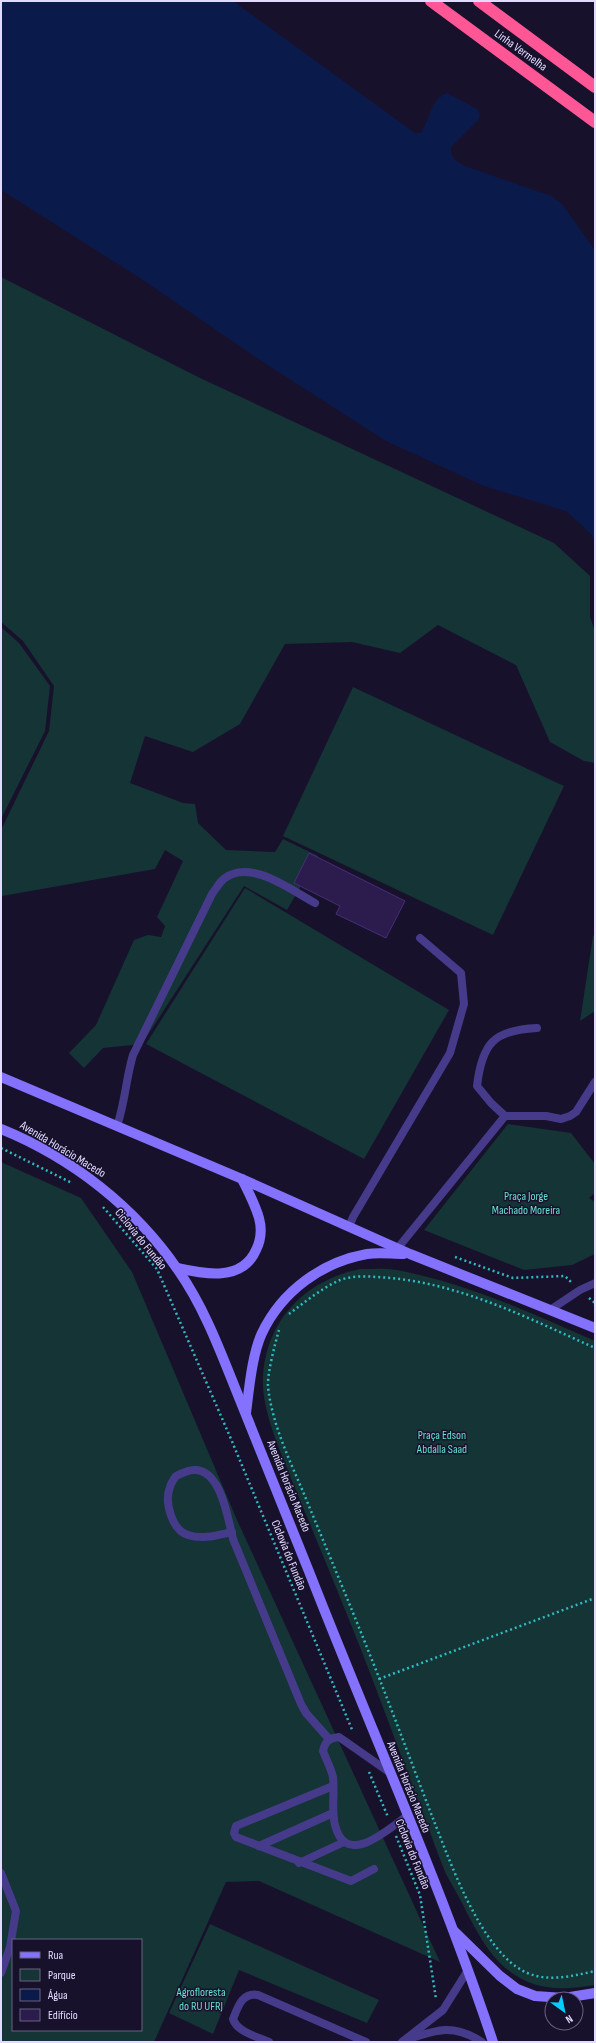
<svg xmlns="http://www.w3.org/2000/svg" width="596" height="2043" font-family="'Sofia Sans Condensed',sans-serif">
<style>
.green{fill:#143436;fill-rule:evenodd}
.water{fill:#0a1b4b}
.building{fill:#2b1c4d;stroke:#452e79}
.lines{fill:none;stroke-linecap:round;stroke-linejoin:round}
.path{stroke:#2fbac0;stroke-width:2.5;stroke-dasharray:2 3;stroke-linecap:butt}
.lane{stroke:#463b8b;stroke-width:8}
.secondary{stroke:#8472ff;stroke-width:10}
.highway{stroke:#ff5696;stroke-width:12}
.labels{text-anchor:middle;stroke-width:3;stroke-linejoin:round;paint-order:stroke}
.street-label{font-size:12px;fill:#e3dbff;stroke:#18112c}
.park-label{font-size:12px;fill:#64e3d0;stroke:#18112c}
</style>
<rect width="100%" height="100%" fill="#18112c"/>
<!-- green -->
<g class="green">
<path d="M1,277l199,101 354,165 36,33v41l5,14v132l-11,-2 -34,-19 -34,-77 -78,-40 -38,28 -48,-11 -67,2 -45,80 -47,28 -48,-16 -15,47 53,20 12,1 3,19 28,27 49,2 8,-13 35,17 -31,54 -43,-24 -102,158 -39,4 -19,20 -15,-15 27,-28 38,-85 14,-5 13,2 4,-11 -8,-9 26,-56 -18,-11 -10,19 -153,27 -1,2v-68l48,-99 5,-45 -31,-45 -22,-19z"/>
<path d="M1,627l18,16 31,43 -5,45 -44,88z"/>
<path d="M353,687l211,99 -71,149 -210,-99z"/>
<path d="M245,888l204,122 -85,149 -218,-115z"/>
<path d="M595,933v78l-15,10 13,-85z"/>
<path d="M508,1124l63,9 24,31v29l-6,5 6,4v52l-23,11 -48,5 -100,-40z"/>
<path d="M1,1162l80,36 51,74 105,248 203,442 -181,-81 -33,1 -72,160h-153zM13,1940h128v90h-128z"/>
<path d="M360,1269c12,0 25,-1 37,1 69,13 134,43 198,71v644c-37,6 -67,6 -96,-23 -13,-13 -23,-32 -32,-49 -6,-13 -14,-26 -21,-39 -9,-21 -16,-43 -24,-63 -21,-55 -41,-110 -62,-164 -21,-53 -43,-106 -65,-159 -11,-28 -31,-71 -32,-102 -1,-61 39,-105 97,-117z"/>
<path d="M210,1924l169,76 -12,23 -128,-53 -26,64 -44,-21z"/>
</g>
<!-- water -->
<path class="water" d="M1,1h232l182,132h6c9,-14 10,-34 26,-40l30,16 3,5 -1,5 -28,28c-1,11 5,14 14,19l86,30 11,8 33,46v292l-4,-8 -25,-23 -82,-25 -98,-45 -123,-79 -123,-84 -139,-88z"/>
<!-- building -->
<path class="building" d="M309,853l96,48 -19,37 -50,-24 4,-8 -46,-23z"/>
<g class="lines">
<!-- path -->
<g class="path">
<path d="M1,1148l71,35"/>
<path d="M103,1207l54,62 74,170 122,293"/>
<path d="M455,1257l58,21 52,-2 7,7"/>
<path d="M589,1298l6,5v3"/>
<path d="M289,1314c16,-12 33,-26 51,-34 11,-4 24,-4 36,-3 77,3 150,40 219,71"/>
<path d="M279,1330c-4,14 -12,44 -11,57 4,37 22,74 36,107 21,51 42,101 62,151 23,57 44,114 66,171 17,43 40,108 73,141 27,28 55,22 90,14"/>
<path d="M379,1679l216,-81"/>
<path d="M369,1772l19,45"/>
<path d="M396,1836l24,59 16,104"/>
</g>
<!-- lane -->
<g class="lane">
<path d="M505,1116l-14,-13 -14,-17c5,-43 17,-56 60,-58"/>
<path d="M117,1126c8,-23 9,-48 16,-71l79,-161c4,-5 8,-13 13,-16 26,-19 66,12 90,25"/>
<path d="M349,1227l4,-10 97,-164 14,-49 -3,-31 -41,-35"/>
<path d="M397,1249l108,-133h41l15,3 9,-3 6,-4 19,-30"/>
<path d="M550,1310l30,-20 15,-7"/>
<path d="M232,1532c-14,3 -30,8 -44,3 -16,-5 -24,-33 -18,-48 1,-4 4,-8 6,-11 6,-3 12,-6 18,-6 27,-1 34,49 39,69l68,165 5,9 23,26"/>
<path d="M389,1772l-50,-35c-9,1 -14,4 -16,14 3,8 8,17 10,26 2,16 -2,33 2,48 11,44 53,4 72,-9"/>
<path d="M333,1786l-97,40 -2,7 2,4 115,44 23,-12"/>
<path d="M259,1846l74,-33"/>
<path d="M299,1863l45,-21"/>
<path d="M1,1873l15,38 -6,36 -9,26"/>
<path d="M409,2039c29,-10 45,-15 73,3"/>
<path d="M269,2042c-11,-5 -32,-10 -36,-23 5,-12 9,-27 25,-24l108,47"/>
<path d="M402,2042l41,-32 25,-40"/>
</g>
<!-- secondary -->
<g class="secondary">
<path d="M1,1077l241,102 168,75 185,74"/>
<path d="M1,1129c71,29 134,78 177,141 28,40 44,86 62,130 23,58 47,116 70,174 61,156 130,309 183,468"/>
<path d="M177,1268c27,6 65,14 79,-18 5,-10 6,-21 3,-32 -4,-14 -11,-27 -17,-39"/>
<path d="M246,1413c3,-23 6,-59 16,-80 20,-42 60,-71 105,-79 12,-2 25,0 37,0"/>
<path d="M455,1932l45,44 17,13 18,7 29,2 31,-5"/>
</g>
<!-- highway -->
<g class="highway">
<path d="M431,1l164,121"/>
<path d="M479,1l116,86"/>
</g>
</g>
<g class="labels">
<!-- street labels -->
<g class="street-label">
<text transform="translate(521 50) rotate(36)" y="4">Linha Vermelha</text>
<text transform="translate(63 1149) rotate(31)" y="4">Avenida Horácio Macedo</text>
<text transform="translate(141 1239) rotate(51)" y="4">Ciclovia do Fundão</text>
<text transform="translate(289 1486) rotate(68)" y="4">Avenida Horácio Macedo</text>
<text transform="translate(289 1555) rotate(68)" y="4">Ciclovia do Fundão</text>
<text transform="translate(409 1787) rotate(68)" y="4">Avenida Horácio Macedo</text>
<text transform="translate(413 1854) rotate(68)" y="4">Ciclovia do Fundão</text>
</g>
<!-- park labels -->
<g class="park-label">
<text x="526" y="1200">Praça Jorge<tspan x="526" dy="14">Machado Moreira</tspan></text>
<text x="442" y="1439">Praça Edson<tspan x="442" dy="14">Abdalla Saad</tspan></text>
<text x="201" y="1996">Agrofloresta<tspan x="201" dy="14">do RU UFRJ</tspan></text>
</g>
</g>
<!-- border -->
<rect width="596" height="2043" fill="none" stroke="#e3dbff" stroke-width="4"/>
<!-- legend -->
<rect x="12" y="1939" width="130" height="92" fill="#18112c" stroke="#696280"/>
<rect x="20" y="1952" width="20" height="6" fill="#8472ff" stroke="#696280"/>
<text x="48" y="1959" font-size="12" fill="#e3dbff">Rua</text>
<rect x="20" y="1969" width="20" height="12" fill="#143436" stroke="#696280"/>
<text x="48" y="1979" font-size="12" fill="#e3dbff">Parque</text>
<rect x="20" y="1989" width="20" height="12" fill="#0a1b4b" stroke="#696280"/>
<text x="48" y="1999" font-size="12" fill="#e3dbff">Água</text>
<rect x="20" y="2009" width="20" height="12" fill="#2b1c4d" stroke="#696280"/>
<text x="48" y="2019" font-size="12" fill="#e3dbff">Edifício</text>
<!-- north arrow -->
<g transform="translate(564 2011) rotate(147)"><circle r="19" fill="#18112c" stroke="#696280"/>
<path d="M0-3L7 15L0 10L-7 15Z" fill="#07cdff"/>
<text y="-6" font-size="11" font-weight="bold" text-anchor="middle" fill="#e3dbff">N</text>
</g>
</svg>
